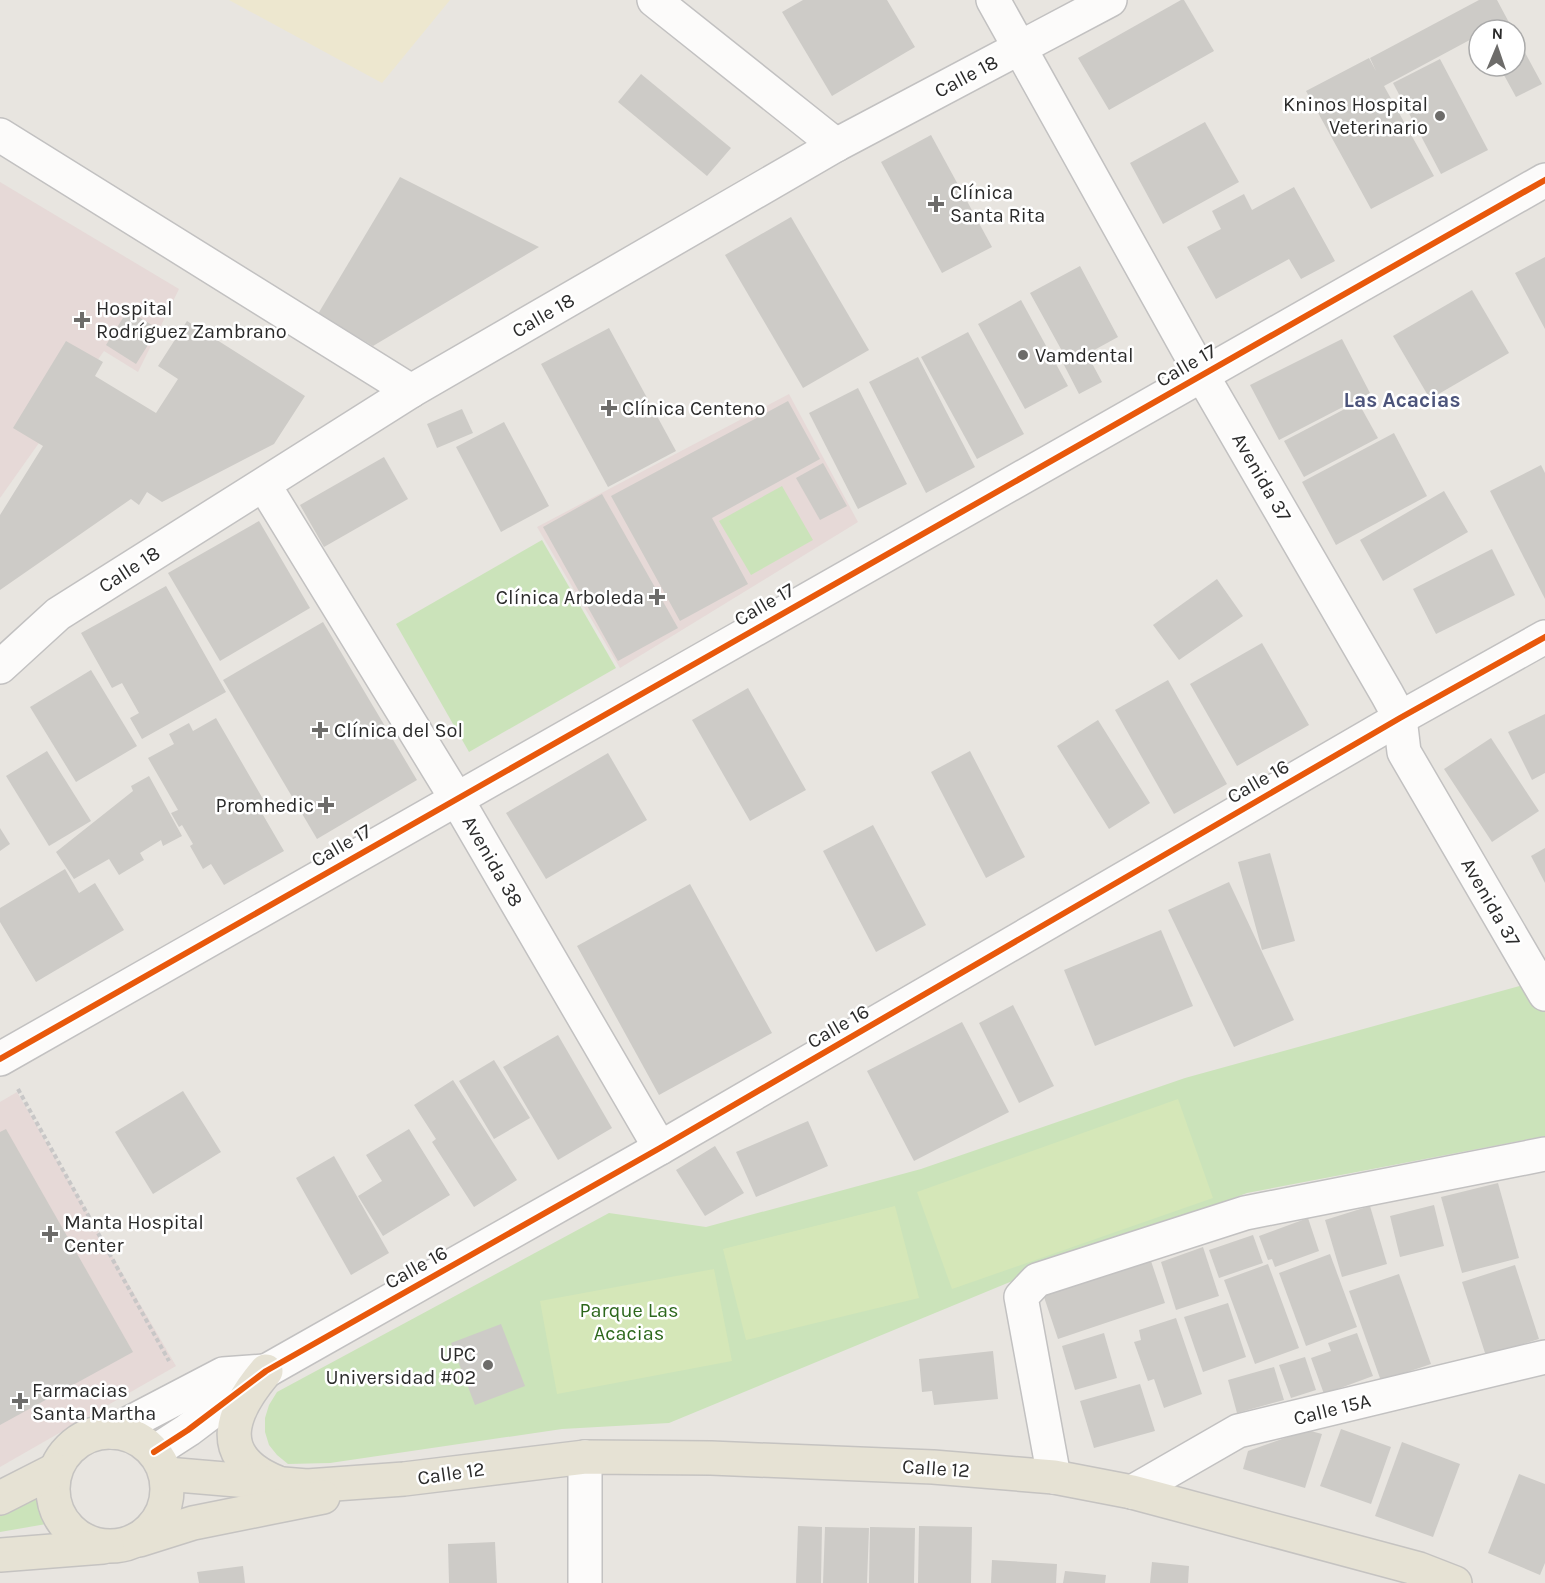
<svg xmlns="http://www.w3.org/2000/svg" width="1545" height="1583" font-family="Karla,sans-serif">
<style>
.medical{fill:#e6d9d7}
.green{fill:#cbe3ba}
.sand{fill:#ede7cf}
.pitch{fill:#d5e7b8}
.building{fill:#cdcbc7}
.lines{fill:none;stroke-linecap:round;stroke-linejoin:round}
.minor-casing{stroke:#c2c1c1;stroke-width:36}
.major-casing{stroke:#c5c3c1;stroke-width:36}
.path{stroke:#c8c7c7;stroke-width:4;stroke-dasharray:4.5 3;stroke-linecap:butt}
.minor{stroke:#fcfbfa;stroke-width:33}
.major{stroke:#e6e2d4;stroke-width:33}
.cycleway-casing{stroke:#fff;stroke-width:10}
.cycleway{stroke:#e8590c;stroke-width:6}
.poi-dot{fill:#6d6c6a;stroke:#fff;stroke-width:2}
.labels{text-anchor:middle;stroke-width:5;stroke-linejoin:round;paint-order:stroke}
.street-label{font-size:20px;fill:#2b2b2b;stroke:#fff}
.poi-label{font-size:20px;fill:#2b2b2b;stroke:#fff;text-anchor:start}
.park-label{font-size:20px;fill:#2c671c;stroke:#fff}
.neighbourhood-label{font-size:21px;font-weight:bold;fill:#4c547b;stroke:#fff}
</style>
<rect width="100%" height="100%" fill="#e8e5e0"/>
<!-- medical -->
<g class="medical">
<path d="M0,182l179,107 -41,83 -34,-21 -104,147z"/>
<path d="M789,394l69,128 -238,146 -83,-141z"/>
<path d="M17,1092l159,274 -176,101v-365z"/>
</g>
<!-- green -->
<g class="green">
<path d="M782,486l31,54 -62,35 -32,-54z"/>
<path d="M542,540l74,128 -147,84 -73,-128z"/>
<path d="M1545,979v157l-298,57 -237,89 -341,141 -107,6 -232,34 -42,1 -11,-9 -8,-10 -4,-13v-14l4,-13 8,-13 332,-179 97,14 215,-58 264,-91z"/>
<path d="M43,1493l9,30 -52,9v-16z"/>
</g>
<!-- sand -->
<path class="sand" d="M229,0h221l-68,83z"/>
<!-- pitch -->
<g class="pitch">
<path d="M1178,1099l35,99 -261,91 -35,-97z"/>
<path d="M895,1206l24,92 -173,42 -23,-91z"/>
<path d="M714,1269l18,92 -175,33 -17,-93z"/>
</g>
<!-- building -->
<g class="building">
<path d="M803,0h84l28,47 -83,49 -50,-84z"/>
<path d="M1181,0h3l30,51 -105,59 -31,-52z"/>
<path d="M1479,0h18l16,30h-34v5l-95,51 50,90 -63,33 -65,-118 63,-33 7,13 -6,-13z"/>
<path d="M1515,34l27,50 -26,13 -17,-31h16z"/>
<path d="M1440,59l48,91 -47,24 -48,-91z"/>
<path d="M641,74l90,74 -24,28 -89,-74z"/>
<path d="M1205,122l34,60 -76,42 -33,-61z"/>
<path d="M931,135l61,112 -50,26 -61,-111z"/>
<path d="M400,177l139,70 -166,99 -55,-32z"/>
<path d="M1294,187l41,74 -34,18 -12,-20 -73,40 -29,-52 34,-18 -9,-18 32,-17 8,16z"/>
<path d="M791,217l78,133 -66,38 -78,-133z"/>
<path d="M1545,257v72l-30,-56z"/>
<path d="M1080,266l38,71 -31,17 15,28 -23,12 -16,-31 4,-3 -37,-67z"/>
<path d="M1472,290l37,63 -79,46 -37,-63z"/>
<path d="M1021,300l47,86 -43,23 -47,-85z"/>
<path d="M128,310l30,19 -22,35 -30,-19z"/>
<path d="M187,321l118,75 -31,48 -112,58 -15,-10 -8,13 -8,-6 -131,91v-75l43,-69 -30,-18 53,-87 37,21 -8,14 61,37 22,-34 -20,-13z"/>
<path d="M609,328l67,123 -68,36 -67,-123z"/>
<path d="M968,332l56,102 -47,25 -56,-102z"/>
<path d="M1342,339l28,54 -91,47 -29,-55z"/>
<path d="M918,357l57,110 -49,26 -57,-111z"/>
<path d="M858,388l49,96 -49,25 -49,-96z"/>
<path d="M788,401l32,58 -108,59 36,66 -68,37 -69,-125z"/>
<path d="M1358,402l20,36 -74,39 -20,-36z"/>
<path d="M462,409l11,24 -36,15 -10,-24z"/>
<path d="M504,422l45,84 -48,26 -45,-85z"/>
<path d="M1394,433l33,63 -91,49 -34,-63z"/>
<path d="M384,457l24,42 -84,48 -24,-42z"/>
<path d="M823,463l24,43 -27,14 -24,-42z"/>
<path d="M1541,465l4,8v126l-55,-108z"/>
<path d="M1444,491l24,41 -85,49 -23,-41z"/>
<path d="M602,494l76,134 -60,33 -75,-134z"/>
<path d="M259,521l51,87 -90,53 -52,-88z"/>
<path d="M1492,549l23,46 -79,39 -23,-45z"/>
<path d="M1217,579l26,37 -64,44 -26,-35z"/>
<path d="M166,586l60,106 -84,47 -12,-21 9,-5 -17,-30 -10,5 -31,-55z"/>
<path d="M323,622l94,158 -100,59 -94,-159z"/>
<path d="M1262,643l47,82 -72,41 -47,-82z"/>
<path d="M91,670l46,76 -61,36 -46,-75z"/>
<path d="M1168,680l59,104 -53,30 -59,-104z"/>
<path d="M748,688l58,102 -56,31 -58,-101z"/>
<path d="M1545,714v59l-13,7 -24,-48z"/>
<path d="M216,718l47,81 -7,4 28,48 -60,34 -13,-21 -8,5 -13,-23 3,-2 -11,-19 -3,2 -8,-14 7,-3 -30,-52 26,-14 -5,-10 20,-11 4,8z"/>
<path d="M1098,720l52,83 -41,26 -52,-83z"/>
<path d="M1491,738l48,73 -47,31 -48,-73z"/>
<path d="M47,751l44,70 -42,25 -43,-70z"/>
<path d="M970,751l55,106 -39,21 -55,-106z"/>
<path d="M608,753l39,67 -101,59 -40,-66z"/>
<path d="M149,776l33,60 -19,10 -2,-6 -21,13 4,7 -25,15 -10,-16 -35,20 -18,-27 77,-61 -2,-5z"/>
<path d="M873,825l53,100 -50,27 -53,-101z"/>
<path d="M0,828l10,16 -10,7z"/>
<path d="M1545,848v35l-14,-27z"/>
<path d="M1270,853l25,88 -33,9 -24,-88z"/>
<path d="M65,869l14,24 16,-10 29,47 -88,52 -36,-60v-14z"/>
<path d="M1229,882l65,138 -60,27 -66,-137z"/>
<path d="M690,884l82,149 -113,62 -82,-149z"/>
<path d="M1161,930l32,76 -98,40 -31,-76z"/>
<path d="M1013,1005l41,81 -35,17 -40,-80z"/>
<path d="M962,1022l47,90 -95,49 -47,-90z"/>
<path d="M558,1035l54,93 -54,32 -55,-93z"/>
<path d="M494,1060l36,58 -36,21 -35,-58z"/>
<path d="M453,1080l64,100 -43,27 -42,-65 4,-3 -22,-34z"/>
<path d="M183,1091l38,61 -68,42 -38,-62z"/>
<path d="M808,1121l20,45 -72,31 -20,-45z"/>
<path d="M6,1129l127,223 -133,73v-293z"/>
<path d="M409,1129l41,66 -67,41 -25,-40 24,-15 -16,-26z"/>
<path d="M715,1146l29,47 -39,23 -29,-46z"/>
<path d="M334,1156l55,97 -38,22 -55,-97z"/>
<path d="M1498,1183l21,75 -57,15 -21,-76z"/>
<path d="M1434,1205l10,41 -44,11 -10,-41z"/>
<path d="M1370,1206l17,58 -45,13 -17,-57z"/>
<path d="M1308,1218l11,33 -44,16 -3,-8 -4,1 -9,-24z"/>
<path d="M1253,1235l10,28 -44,15 -10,-28z"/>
<path d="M1203,1247l16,49 -43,14 -15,-48z"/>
<path d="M1330,1254l27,73 -51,19 -27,-73z"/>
<path d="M1150,1258l15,45 -107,36 -15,-45z"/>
<path d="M1268,1264l31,84 -44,16 -31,-84z"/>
<path d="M1515,1265l24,74 -53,17 -24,-74z"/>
<path d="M1399,1274l32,90 -50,17 -32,-90z"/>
<path d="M1228,1303l18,54 -43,15 -19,-55z"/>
<path d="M1176,1318l26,76 -38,14 -10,-29 -6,2 -14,-39 7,-2 -2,-10z"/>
<path d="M501,1324l24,62 -50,19 -24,-62z"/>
<path d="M1104,1333l13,45 -42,12 -13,-44z"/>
<path d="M1357,1333l16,43 -49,18 -13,-36 20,-7 -3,-8z"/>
<path d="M993,1351l5,48 -64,6 -2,-14 -10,1 -3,-33z"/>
<path d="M1305,1357l11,33 -25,8 -12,-33z"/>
<path d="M1274,1367l10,33 -47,13 -9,-33z"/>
<path d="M1140,1384l15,47 -61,17 -14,-47z"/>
<path d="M1341,1429l50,18 -20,57 -51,-18z"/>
<path d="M1307,1430l15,4 -17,54 -62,-19 5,-18z"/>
<path d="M1402,1442l58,22 -27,73 -58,-21z"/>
<path d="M1519,1474l26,10v79l-5,12 -52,-22z"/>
<path d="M798,1526l24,1 -1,56h-25z"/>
<path d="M919,1526l53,1 -1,56h-53z"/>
<path d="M825,1527l44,1 -2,55h-44z"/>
<path d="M870,1527l45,1 -1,55h-45z"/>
<path d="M495,1542l2,41h-48l-1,-39z"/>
<path d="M992,1560l65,4 -1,19h-65z"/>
<path d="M1152,1562l37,4 -1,17h-38z"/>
<path d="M243,1566l2,17h-46l-2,-11z"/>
<path d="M1065,1571l41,4 -1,8h-42z"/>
</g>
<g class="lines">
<defs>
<g id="minor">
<path d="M654,0l182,145"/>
<path d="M993,0l209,375 185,319 13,24 4,34 141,242"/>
<path d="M0,135l411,256"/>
<path d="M264,485l192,313 204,350"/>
<path d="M0,667l58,-53 353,-223 425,-246 274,-145"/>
<path d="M0,1059l1545,-879"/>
<path d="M112,1432l111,-58 41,-3"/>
<path d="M154,1452l34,-22 78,-59 394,-223 740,-430 145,-81"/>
<path d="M1054,1477l-33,-180 16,-17 208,-67 300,-59"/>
<path d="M1132,1492l106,-61 307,-74"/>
<path d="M585,1583v-126"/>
</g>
<g id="major">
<path d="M266,1371c-35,41 -53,85 10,111"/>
<circle cx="110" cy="1489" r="57"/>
<path d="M166,1474l141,12 97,-7 181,-22 126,1 222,9 121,10 78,15 287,77 36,14"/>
<path d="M0,1498l55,-28"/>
<path d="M139,1540l54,-17 130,-26"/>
<path d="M0,1555l103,-8"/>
</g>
</defs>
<!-- minor casing -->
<use href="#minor" class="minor-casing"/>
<!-- major casing -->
<use href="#major" class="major-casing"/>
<!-- path -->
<path class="path" d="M18,1089l151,272"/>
<!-- minor -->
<use href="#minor" class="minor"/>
<!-- major -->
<use href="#major" class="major"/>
<defs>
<g id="cycleway">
<path d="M0,1059l1545,-879"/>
<path d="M154,1452l34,-22 78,-59 394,-223 740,-430 145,-81"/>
</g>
</defs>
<!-- cycleway casing -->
<use href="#cycleway" class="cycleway-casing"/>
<!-- cycleway -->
<use href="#cycleway" class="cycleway"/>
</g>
<!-- markers -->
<g class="poi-dot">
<circle cx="1440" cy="116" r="6"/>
<path d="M933 195h6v6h6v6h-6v6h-6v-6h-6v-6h6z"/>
<path d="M79 311h6v6h6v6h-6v6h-6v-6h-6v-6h6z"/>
<circle cx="1023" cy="355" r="6"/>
<path d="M606 399h6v6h6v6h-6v6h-6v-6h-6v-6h6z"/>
<path d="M654 588h6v6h6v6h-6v6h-6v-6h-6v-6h6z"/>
<path d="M317 721h6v6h6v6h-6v6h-6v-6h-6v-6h6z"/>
<path d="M323 796h6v6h6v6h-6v6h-6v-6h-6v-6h6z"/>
<path d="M47 1225h6v6h6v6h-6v6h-6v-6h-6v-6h6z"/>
<circle cx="488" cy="1365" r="6"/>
<path d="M17 1392h6v6h6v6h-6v6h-6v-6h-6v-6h6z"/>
</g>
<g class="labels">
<!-- street labels -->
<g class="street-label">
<text transform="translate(966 76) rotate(-28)" y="7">Calle 18</text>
<text transform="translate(543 315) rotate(-30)" y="7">Calle 18</text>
<text transform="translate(1186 365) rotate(-30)" y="7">Calle 17</text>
<text transform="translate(1262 477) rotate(60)" y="7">Avenida 37</text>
<text transform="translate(129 569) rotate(-33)" y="7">Calle 18</text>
<text transform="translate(764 604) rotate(-30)" y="7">Calle 17</text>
<text transform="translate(1258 781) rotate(-30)" y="7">Calle 16</text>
<text transform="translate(341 845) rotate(-30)" y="7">Calle 17</text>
<text transform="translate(493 861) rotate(60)" y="7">Avenida 38</text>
<text transform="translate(1491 902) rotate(60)" y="7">Avenida 37</text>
<text transform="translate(838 1026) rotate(-30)" y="7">Calle 16</text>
<text transform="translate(416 1267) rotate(-29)" y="7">Calle 16</text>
<text transform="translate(1332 1409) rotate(-14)" y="7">Calle 15A</text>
<text transform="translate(936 1468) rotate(4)" y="7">Calle 12</text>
<text transform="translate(451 1473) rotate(-8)" y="7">Calle 12</text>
</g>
<!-- poi labels -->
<g class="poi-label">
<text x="1428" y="111" text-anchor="end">Kninos Hospital<tspan x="1428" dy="23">Veterinario</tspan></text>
<text x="950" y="199">Clínica<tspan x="950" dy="23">Santa Rita</tspan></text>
<text x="96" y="315">Hospital<tspan x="96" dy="23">Rodríguez Zambrano</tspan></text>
<text x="1035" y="362">Vamdental</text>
<text x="622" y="415">Clínica Centeno</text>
<text x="644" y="604" text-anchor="end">Clínica Arboleda</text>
<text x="334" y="737">Clínica del Sol</text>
<text x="314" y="812" text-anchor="end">Promhedic</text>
<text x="64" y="1229">Manta Hospital<tspan x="64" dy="23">Center</tspan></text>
<text x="476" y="1361" text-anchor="end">UPC<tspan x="476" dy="23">Universidad #02</tspan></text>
<text x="32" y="1397">Farmacias<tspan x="32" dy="23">Santa Martha</tspan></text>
</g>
<!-- park labels -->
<g class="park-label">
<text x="629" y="1317">Parque Las<tspan x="629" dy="23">Acacias</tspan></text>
</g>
<!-- neighbourhood labels -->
<g class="neighbourhood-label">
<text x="1402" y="407">Las Acacias</text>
</g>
</g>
<!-- north arrow -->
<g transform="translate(1497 48) rotate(2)"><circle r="28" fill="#ffffff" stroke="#aaaaaa" stroke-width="1.5"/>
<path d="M0-4.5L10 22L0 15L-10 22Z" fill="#6d6c6a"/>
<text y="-9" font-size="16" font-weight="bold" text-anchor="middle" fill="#2b2b2b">N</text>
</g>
</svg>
